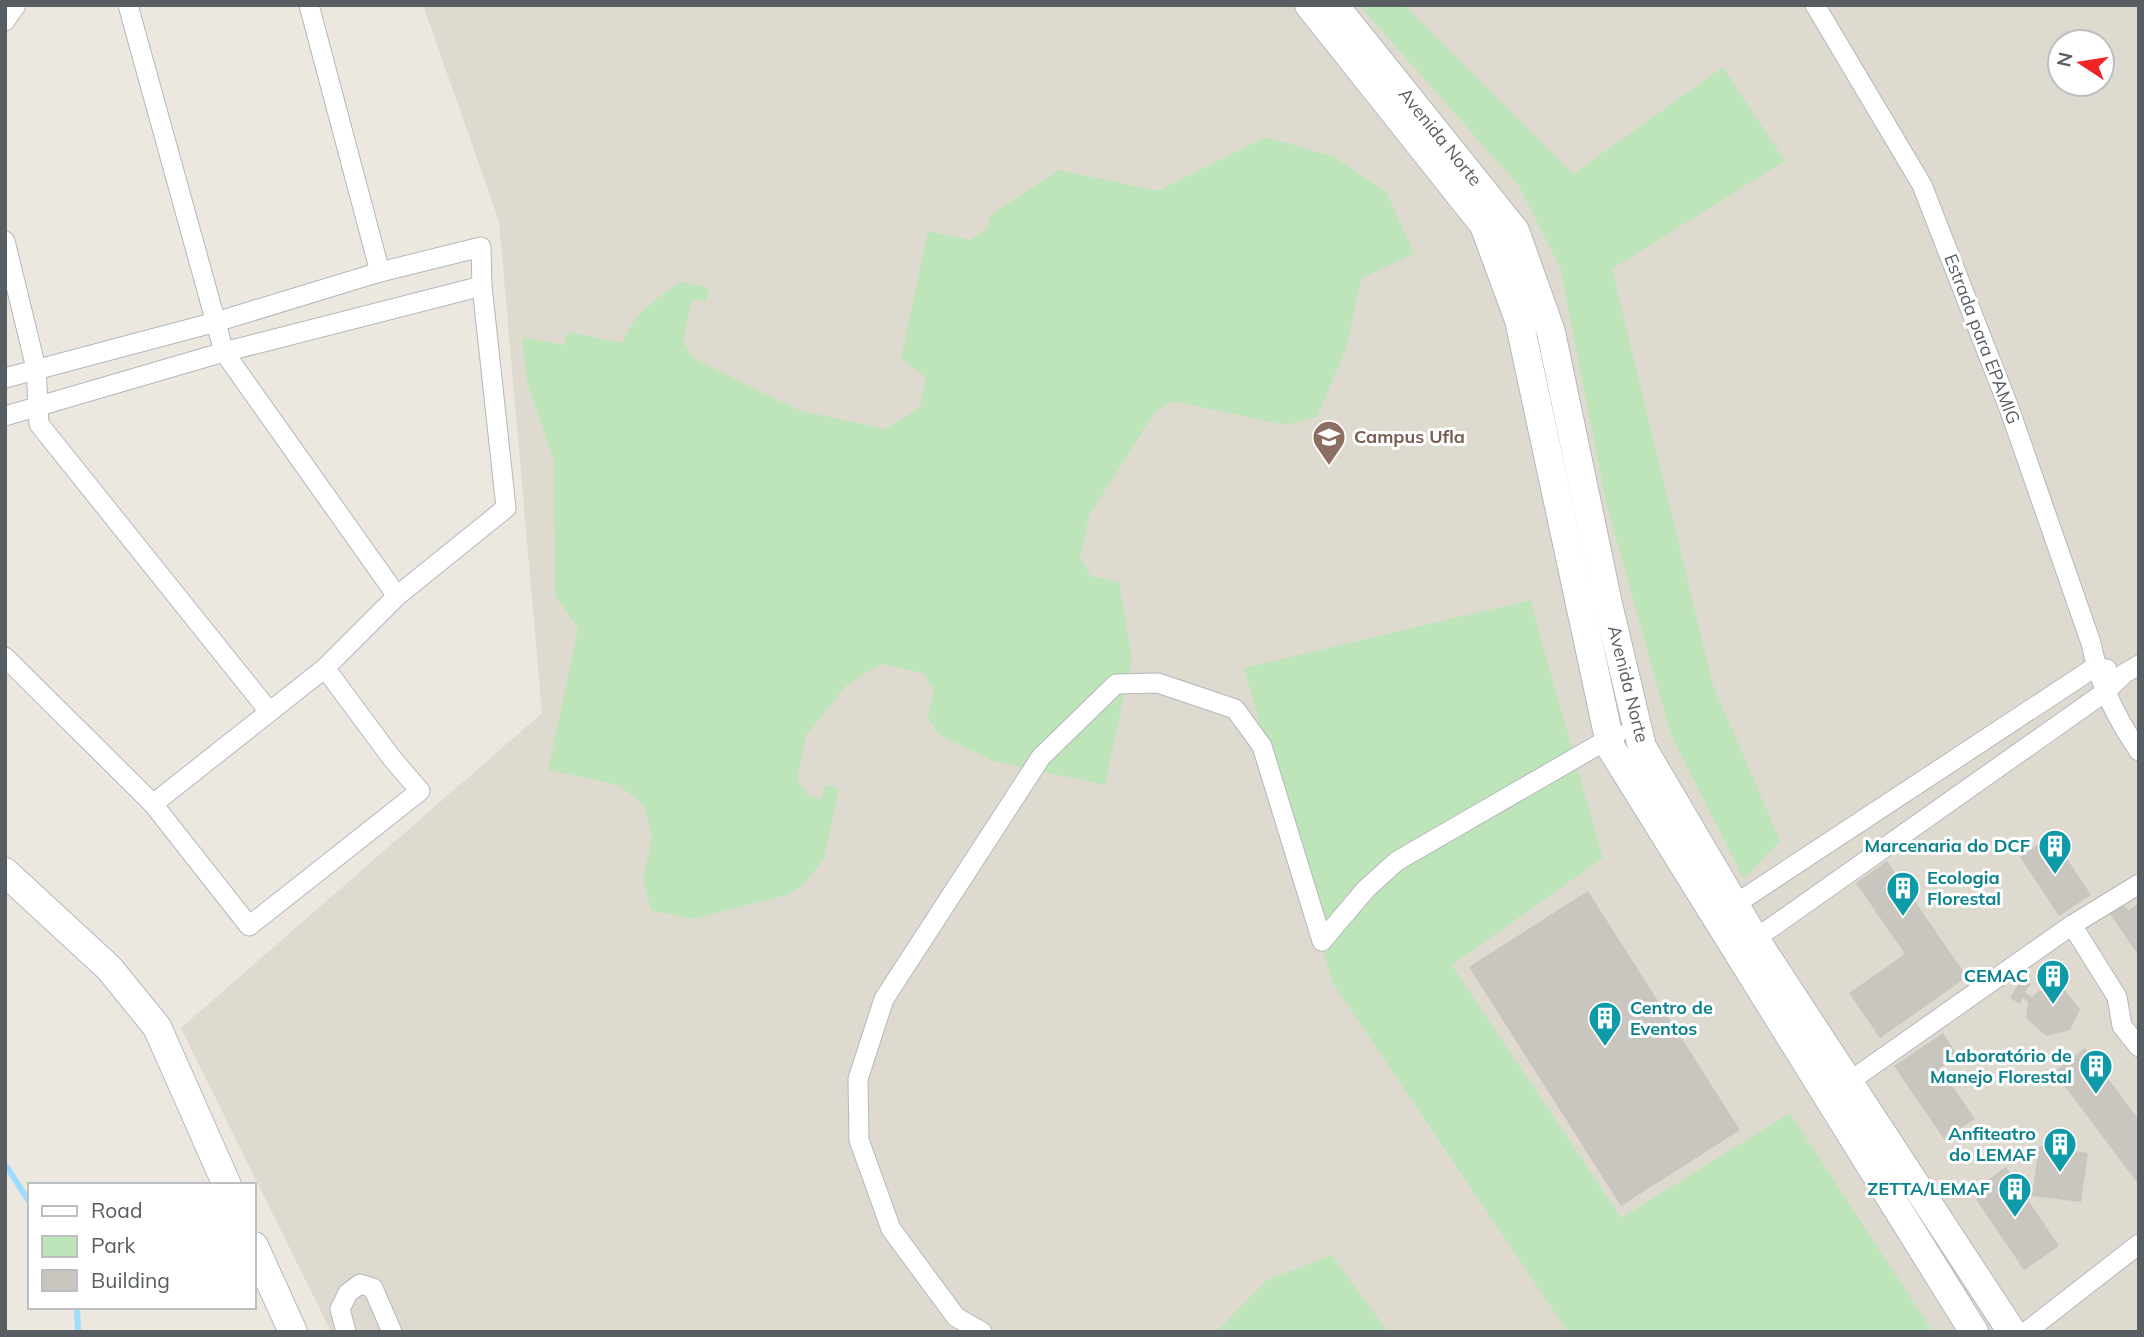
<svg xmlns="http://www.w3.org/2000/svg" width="2144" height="1337" font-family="Mulish,sans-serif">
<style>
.education{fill:#dedad0;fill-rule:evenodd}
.green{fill:#bee5ba}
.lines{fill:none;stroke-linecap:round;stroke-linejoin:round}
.stream{stroke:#9dddff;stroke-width:6}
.building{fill:#c9c5bf}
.street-casing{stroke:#b3b7bb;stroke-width:21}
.secondary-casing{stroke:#b3b8bd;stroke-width:30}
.street{stroke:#fff;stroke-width:19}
.secondary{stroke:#fff;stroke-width:28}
.labels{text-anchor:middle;stroke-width:6;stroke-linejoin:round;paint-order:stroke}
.street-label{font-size:18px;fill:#585d61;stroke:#fff}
.education-label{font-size:18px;font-weight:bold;fill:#785e54;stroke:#fff;text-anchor:start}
.culture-label{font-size:18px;font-weight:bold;fill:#0d838f;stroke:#fff;text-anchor:end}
</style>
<rect width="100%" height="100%" fill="#ece8df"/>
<!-- education -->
<path class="education" d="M423,5h1716v1327h-1808l-150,-304 361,-315 -43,-492zM2060,42h42v42h-42z"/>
<!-- green -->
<g class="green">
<path d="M1359,5h45l169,169 150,-107 62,94 -173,108 101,416 67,156 -36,38 -74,-147 -64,-230 -46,-235 -41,-81z"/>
<path d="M1265,137l68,19 53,36 28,61 -53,26 -15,70 -29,68 -32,8 -113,-24 -17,11 -66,104 -9,42 11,18 28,6 13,76 -27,127 -112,-24 -54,-26 -11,-17 6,-28 -11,-17 -43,-9 -34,22 -40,50 -9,43 11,17 14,3 3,-14 14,3 -15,71 -20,25 -17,11 -94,24 -42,-9 -8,-31 9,-42 -8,-32 -25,-20 -71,-15 30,-141 -23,-34 -1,-133 -27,-80 -5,-45 42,8 3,-13 56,11c6,-26 36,-47 58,-61l28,6 -3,14 -14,-3 -9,42 11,18 107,52 85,18 34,-22 6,-29 -25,-20 27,-127 42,9 17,-11 3,-14 69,-45 99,21z"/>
<path d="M1530,600l73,258 -151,107 169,253 169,-105 143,219h-365l-236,-350 -88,-314z"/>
<path d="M1332,1255l56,77h-172l51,-52z"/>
</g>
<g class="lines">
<!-- stream -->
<g class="stream">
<path d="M5,1164l25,39"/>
<path d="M77,1307l1,25"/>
</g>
</g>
<!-- building -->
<g class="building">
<path d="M2051,835l40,60 -32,21 -39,-59z"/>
<path d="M1887,861l80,116 -87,61 -31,-45 56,-39 -49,-71z"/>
<path d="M1588,891l152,239 -119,76 -152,-239z"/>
<path d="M2139,903v49l-2,1 -27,-39 13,-9 6,5z"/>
<path d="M2022,978l9,6 -6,8 7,5 6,-6 26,-2 16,20 -10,21 -24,6 -20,-18 2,-15 -5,-6 -3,7 -10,-6z"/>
<path d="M1943,1033l15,23 -18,12 35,51 -31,20 -50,-73z"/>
<path d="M2085,1048l54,72v65l-85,-113z"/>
<path d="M2039,1146l49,7 -7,49 -49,-6z"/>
<path d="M2006,1167l53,79 -35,24 -53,-78z"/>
</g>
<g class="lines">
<defs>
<g id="street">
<path d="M128,5l96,347 173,244"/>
<path d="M309,5l71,267"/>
<path d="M1815,5l107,180 87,223 82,235c8,40 25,75 48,108"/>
<path d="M5,21l11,-16"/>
<path d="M5,241l31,127 3,56 229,286"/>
<path d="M5,378l211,-56 164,-50 101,-25 1,39 24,222 -109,88 -72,72 -172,136"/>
<path d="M5,416l219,-64 258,-66"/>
<path d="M5,657l148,147 96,122 171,-135 -29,-34 -66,-89"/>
<path d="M2139,884l-67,41 45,72 5,29 17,21"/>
<path d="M1734,905l361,-238 12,2"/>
<path d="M1755,939l350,-247 20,-19 14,-8"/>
<path d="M1322,941l44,-52 31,-28 220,-127"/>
<path d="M1850,1081l222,-156"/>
<path d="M346,1332l-6,-23 8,-16 12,-9 13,4 19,44"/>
<path d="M982,1332l-26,-15 -65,-88 -32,-89 -1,-61 26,-80 157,-242 75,-73 42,-1 77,26 27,37 60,195"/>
<path d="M2026,1332l113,-88"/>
</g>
<g id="secondary">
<path d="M1309,5l175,220 35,95 92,428 363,584"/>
<path d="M1334,5l181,226 36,101 57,272 34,143 113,192 257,393"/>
<path d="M5,872l104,96 48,59 70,158"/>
<path d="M254,1246l39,86"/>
</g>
</defs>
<!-- street casing -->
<use href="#street" class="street-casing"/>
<!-- secondary casing -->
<use href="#secondary" class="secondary-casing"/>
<!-- street -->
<use href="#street" class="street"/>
<!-- secondary -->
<use href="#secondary" class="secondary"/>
</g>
<!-- icons -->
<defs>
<symbol id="university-pin" viewBox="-11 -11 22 30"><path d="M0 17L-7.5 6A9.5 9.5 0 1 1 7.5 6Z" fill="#8d6e63" stroke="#fff"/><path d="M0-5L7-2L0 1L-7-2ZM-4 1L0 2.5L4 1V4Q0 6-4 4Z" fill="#fff"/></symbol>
<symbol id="building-pin" viewBox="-11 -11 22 30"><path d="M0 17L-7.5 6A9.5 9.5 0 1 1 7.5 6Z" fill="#0f9aa8" stroke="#fff"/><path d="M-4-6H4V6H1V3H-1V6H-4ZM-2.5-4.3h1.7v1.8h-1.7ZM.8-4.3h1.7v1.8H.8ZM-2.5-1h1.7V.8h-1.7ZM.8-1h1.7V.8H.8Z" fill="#fff"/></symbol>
</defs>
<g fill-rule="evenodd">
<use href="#university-pin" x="1310" y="418" width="38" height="52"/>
<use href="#building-pin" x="2036" y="827" width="38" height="52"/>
<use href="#building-pin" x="1884" y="869" width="38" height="52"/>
<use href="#building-pin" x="2034" y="957" width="38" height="52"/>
<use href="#building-pin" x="1586" y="999" width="38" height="52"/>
<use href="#building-pin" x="2077" y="1047" width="38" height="52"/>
<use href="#building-pin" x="2041" y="1125" width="38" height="52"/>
<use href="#building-pin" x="1996" y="1170" width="38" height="52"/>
</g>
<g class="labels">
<!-- street labels -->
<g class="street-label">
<text transform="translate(1440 137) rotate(51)" y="6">Avenida Norte</text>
<text transform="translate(1982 339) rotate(69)" y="6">Estrada para EPAMIG</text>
<text transform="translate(1628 684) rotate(76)" y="6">Avenida Norte</text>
</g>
<!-- education labels -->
<g class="education-label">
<text x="1354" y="443">Campus Ufla</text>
</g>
<!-- culture labels -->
<g class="culture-label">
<text x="2030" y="852">Marcenaria do DCF</text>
<text x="1927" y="884" text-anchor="start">Ecologia<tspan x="1927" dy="21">Florestal</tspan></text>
<text x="2028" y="982">CEMAC</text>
<text x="1630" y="1014" text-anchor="start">Centro de<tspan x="1630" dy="21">Eventos</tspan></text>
<text x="2072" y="1062">Laboratório de<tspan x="2072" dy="21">Manejo Florestal</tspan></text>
<text x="2036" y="1140">Anfiteatro<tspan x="2036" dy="21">do LEMAF</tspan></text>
<text x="1990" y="1195">ZETTA/LEMAF</text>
</g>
</g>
<!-- border -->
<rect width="2144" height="1337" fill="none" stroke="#585d61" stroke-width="14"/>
<!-- legend -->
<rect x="28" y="1183" width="228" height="126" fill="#ffffff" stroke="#bcbec0" stroke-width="2"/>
<rect x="42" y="1206" width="35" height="10" fill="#ffffff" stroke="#bcbec0" stroke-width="2"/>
<text x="91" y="1218" font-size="21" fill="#585d61">Road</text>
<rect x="42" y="1236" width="35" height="21" fill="#bee5ba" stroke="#bcbec0" stroke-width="2"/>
<text x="91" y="1253" font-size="21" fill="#585d61">Park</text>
<rect x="42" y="1270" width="35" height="21" fill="#c9c5bf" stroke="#bcbec0" stroke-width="2"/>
<text x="91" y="1288" font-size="21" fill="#585d61">Building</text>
<!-- north arrow -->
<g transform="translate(2081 63) rotate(282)"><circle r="33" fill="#ffffff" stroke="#bcbec0" stroke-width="2"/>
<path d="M0-5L12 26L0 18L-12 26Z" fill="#ee2427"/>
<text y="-10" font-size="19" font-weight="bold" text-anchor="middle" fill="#585d61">N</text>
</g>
</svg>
